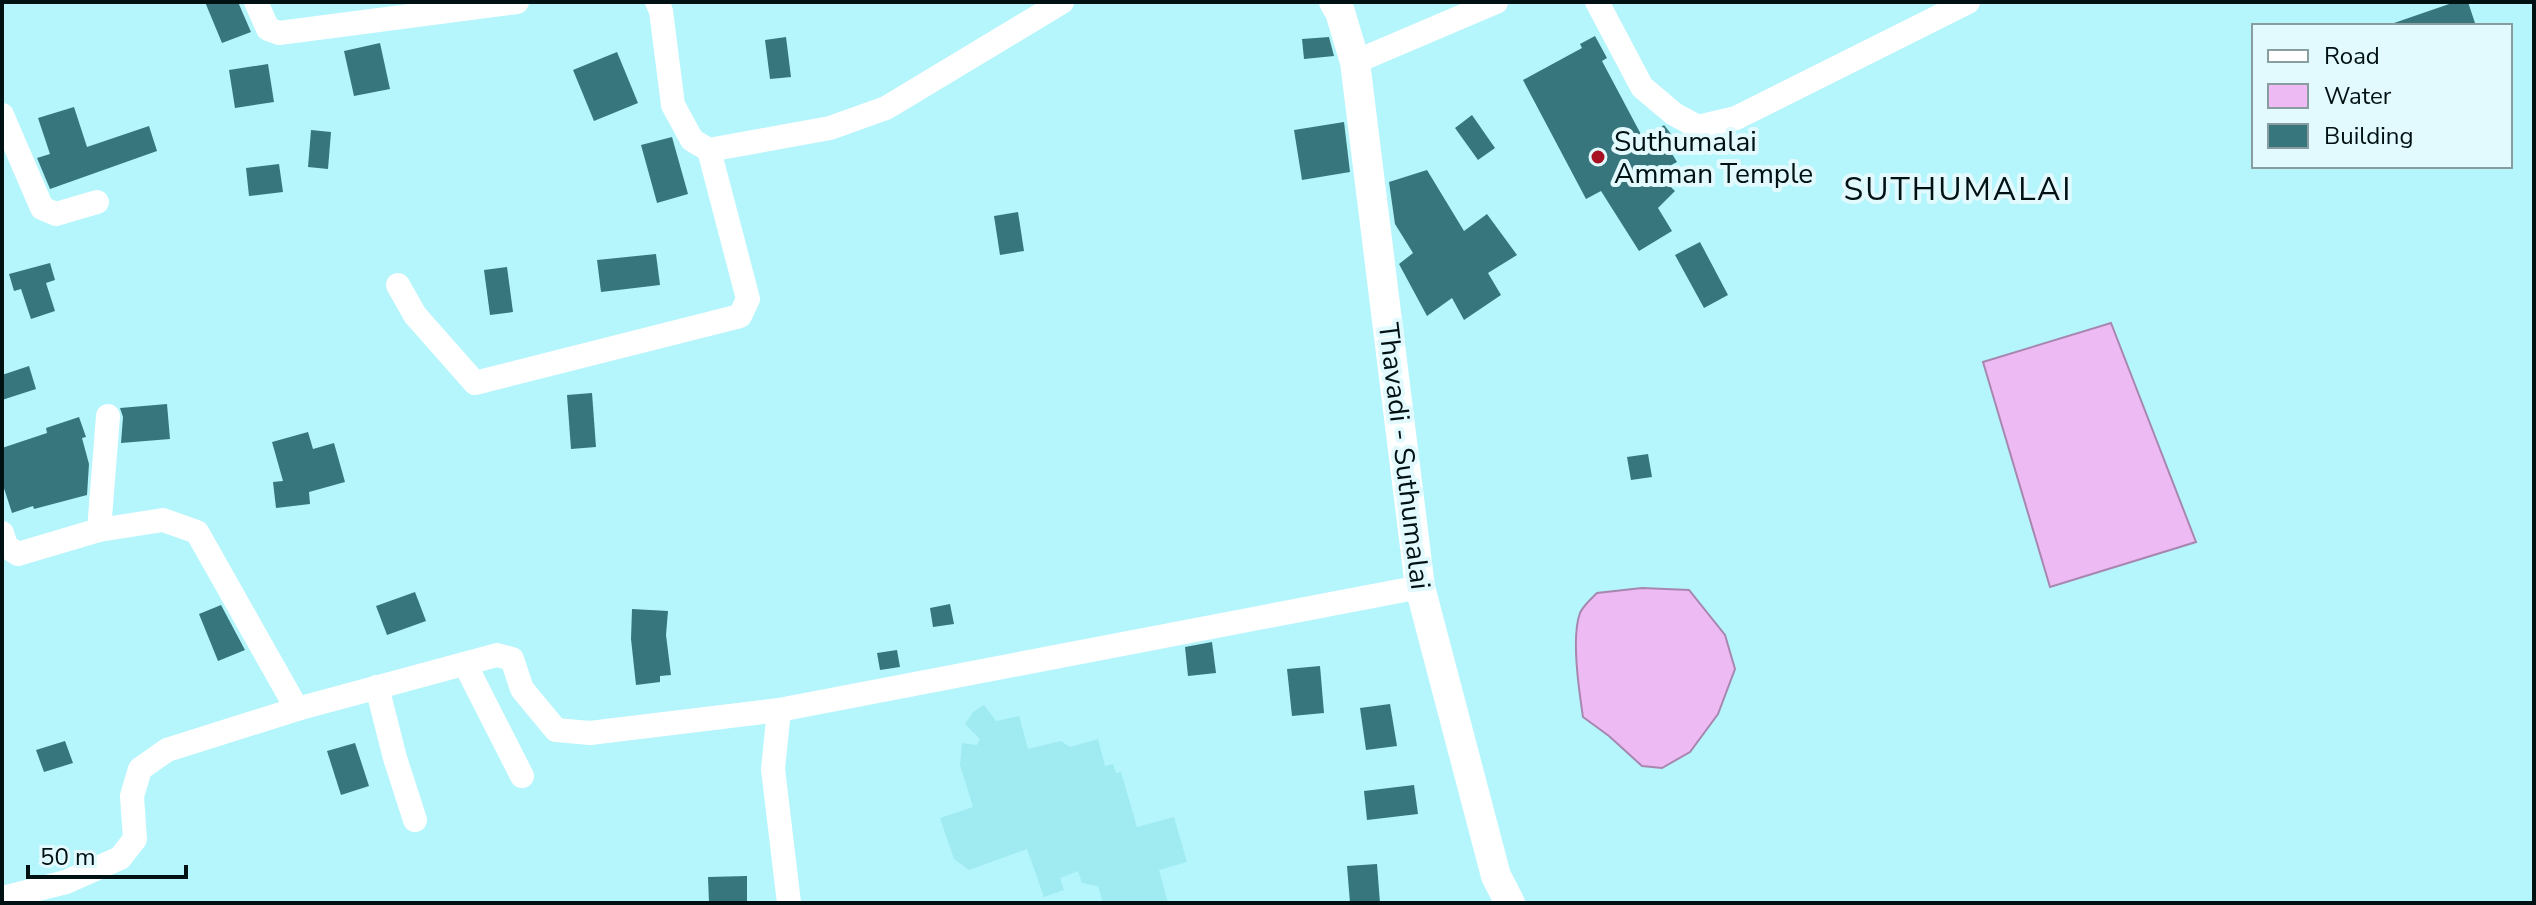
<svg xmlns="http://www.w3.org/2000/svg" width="2536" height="905" font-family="'Nunito Sans',sans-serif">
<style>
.built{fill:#a0eaf1}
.water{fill:#eebaf3;stroke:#a787b0;stroke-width:2}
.building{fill:#37767c}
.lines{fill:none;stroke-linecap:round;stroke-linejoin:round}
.minor{stroke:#fff;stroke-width:24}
.major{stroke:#fff;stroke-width:30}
.poi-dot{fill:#a81121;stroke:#e2fafd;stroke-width:3}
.labels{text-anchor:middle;stroke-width:8;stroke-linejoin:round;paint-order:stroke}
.poi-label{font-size:28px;fill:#001114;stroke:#e2fafd;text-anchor:start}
.street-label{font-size:28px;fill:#001114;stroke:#e2fafd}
.quarter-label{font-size:32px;letter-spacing:2px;fill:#001114;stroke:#e2fafd}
</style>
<rect width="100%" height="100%" fill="#b5f5fc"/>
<!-- built -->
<path class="built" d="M984,705l12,16 23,-5 9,33 33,-8 9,6 28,-8 7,27 8,-2 3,9 5,-1 16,55 37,-10 13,45 -28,8 9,33h-65l-5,-17 -16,-3 -4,-12 -18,7 4,12 -20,7 -17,-48 -58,21 -15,-11 -14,-41 33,-11 -13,-42 2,-22 15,2 3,-6 -15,-15 8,-12z"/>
<!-- water -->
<g class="water">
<path d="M2111,323l85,219 -146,45 -67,-225z"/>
<path d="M1642,588l47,2 36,45 10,34 -17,45 -28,38 -28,16 -20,-2 -33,-30 -26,-19c-4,-27 -12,-80 -3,-104 3,-7 12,-15 17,-20z"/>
</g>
<!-- building -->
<g class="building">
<path d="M205,2h33l13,30 -29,11z"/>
<path d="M2455,2h13l8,24h-81l-1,-3z"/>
<path d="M1595,36l12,22 -5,3 42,79 20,-15 14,18 -9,6 8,13 -21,11 19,18 -17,17 14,23 -33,20 -38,-60 -15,8 -63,-119 59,-32 -2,-4z"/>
<path d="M786,37l5,40 -21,2 -5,-39z"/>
<path d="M1329,37l5,19 -30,3 -2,-20z"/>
<path d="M380,43l10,46 -36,7 -10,-45z"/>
<path d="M617,52l21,51 -44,18 -21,-51z"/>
<path d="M268,64l6,38 -39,6 -6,-38z"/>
<path d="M74,107l13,40 62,-21 8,25 -107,38 -13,-31 13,-4 -12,-36z"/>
<path d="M1472,115l23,33 -17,12 -23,-32z"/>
<path d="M1344,122l6,50 -48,8 -8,-50z"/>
<path d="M311,130l20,2 -3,37 -20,-2z"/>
<path d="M672,137l16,57 -31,9 -16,-58z"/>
<path d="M279,164l4,28 -34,4 -3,-28z"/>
<path d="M1427,170l37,61 23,-17 30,41 -29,18 13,22 -37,25 -12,-22 -25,18 -28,-52 14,-11 -18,-29 -6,-42z"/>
<path d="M1018,212l6,39 -24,4 -6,-39z"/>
<path d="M1700,242l28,53 -24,13 -29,-53z"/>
<path d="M656,254l4,31 -59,7 -4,-32z"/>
<path d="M50,263l5,17 -9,3 9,28 -24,8 -10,-30 -7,2 -5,-17z"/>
<path d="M507,267l6,45 -23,3 -6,-45z"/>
<path d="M29,366l7,23 -34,11v-25z"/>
<path d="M592,393l4,54 -25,2 -4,-54z"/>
<path d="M167,404l3,35 -49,4 2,-26 -3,-9z"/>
<path d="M79,417l7,20 -4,1 7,26 -2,31 -53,14 -1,-3 -21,7 -10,-31v-34l45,-15 -1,-5z"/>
<path d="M308,432l5,17 21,-6 11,39 -36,10 1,12 -34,4 -3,-26 10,-1 -11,-39z"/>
<path d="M1648,454l4,23 -21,3 -4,-23z"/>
<path d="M415,592l11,29 -39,14 -11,-29z"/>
<path d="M950,604l4,20 -21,3 -3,-19z"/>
<path d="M221,605l24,45 -27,11 -19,-47z"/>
<path d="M632,609l36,2 -2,24 5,40 -11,1v6l-24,3 -5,-46z"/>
<path d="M1212,642l4,31 -28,3 -3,-29z"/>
<path d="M897,650l3,17 -20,3 -3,-17z"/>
<path d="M1320,666l4,47 -32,3 -5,-47z"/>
<path d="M1390,704l7,42 -31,4 -6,-42z"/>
<path d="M65,741l8,22 -29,9 -8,-22z"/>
<path d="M355,743l14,43 -28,9 -14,-44z"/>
<path d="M1414,785l4,29 -51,6 -3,-29z"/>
<path d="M1377,864l3,39h-30l-3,-37z"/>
<path d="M747,876v27h-38l-1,-26z"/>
</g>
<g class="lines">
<!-- minor -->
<g class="minor">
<path d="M256,2l12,27 11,4 238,-31"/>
<path d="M657,2l4,9 12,94 19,35 17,10 121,-22 56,-20 176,-106"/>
<path d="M1597,2l45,85 32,27 24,13 38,-9 232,-116"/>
<path d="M1355,62l141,-60"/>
<path d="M2,115l40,93 14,6 41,-12"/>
<path d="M398,285l17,30 60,68 265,-67 8,-17 -39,-149"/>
<path d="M99,530l9,-114"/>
<path d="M2,533l4,13 12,8 81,-24 64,-10 34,12 100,177"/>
<path d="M465,664l57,112"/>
<path d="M377,687l18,71 20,62"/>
<path d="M779,710l-6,59 16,134"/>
<path d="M2,898l64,-16 54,-24 15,-19 -3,-43 8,-27 27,-19 130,-41 200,-54 15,4 10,30 34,41 34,3 189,-23 641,-123"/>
</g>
<!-- major -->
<path class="major" d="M1334,2l6,10 15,50 65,525 76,289 14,27"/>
</g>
<!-- markers -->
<circle class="poi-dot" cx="1598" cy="157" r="8"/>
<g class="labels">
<!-- poi labels -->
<g class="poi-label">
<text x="1614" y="151">Suthumalai<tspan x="1614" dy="32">Amman Temple</tspan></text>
</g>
<!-- street labels -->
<g class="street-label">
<text transform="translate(1405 456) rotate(83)" y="10">Thavadi - Suthumalai</text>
</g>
<!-- quarter labels -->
<g class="quarter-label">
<text x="1958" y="200">SUTHUMALAI</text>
</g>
</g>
<!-- border -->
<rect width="2536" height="905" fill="none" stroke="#001114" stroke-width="8"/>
<!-- legend -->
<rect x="2252" y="24" width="260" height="144" fill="#e2fafd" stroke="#889da0" stroke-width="2"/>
<rect x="2268" y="50" width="40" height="12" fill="#ffffff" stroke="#889da0" stroke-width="2"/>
<text x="2324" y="64" font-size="24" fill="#001114">Road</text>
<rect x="2268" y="84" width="40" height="24" fill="#eebaf3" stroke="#889da0" stroke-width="2"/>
<text x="2324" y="104" font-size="24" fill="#001114">Water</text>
<rect x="2268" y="124" width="40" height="24" fill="#37767c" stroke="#889da0" stroke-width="2"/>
<text x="2324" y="144" font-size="24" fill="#001114">Building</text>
<!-- scale -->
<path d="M28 865v12h158v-12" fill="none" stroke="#001114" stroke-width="4"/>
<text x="40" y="865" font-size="24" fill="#001114" stroke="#e2fafd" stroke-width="6" paint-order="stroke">50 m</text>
</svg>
